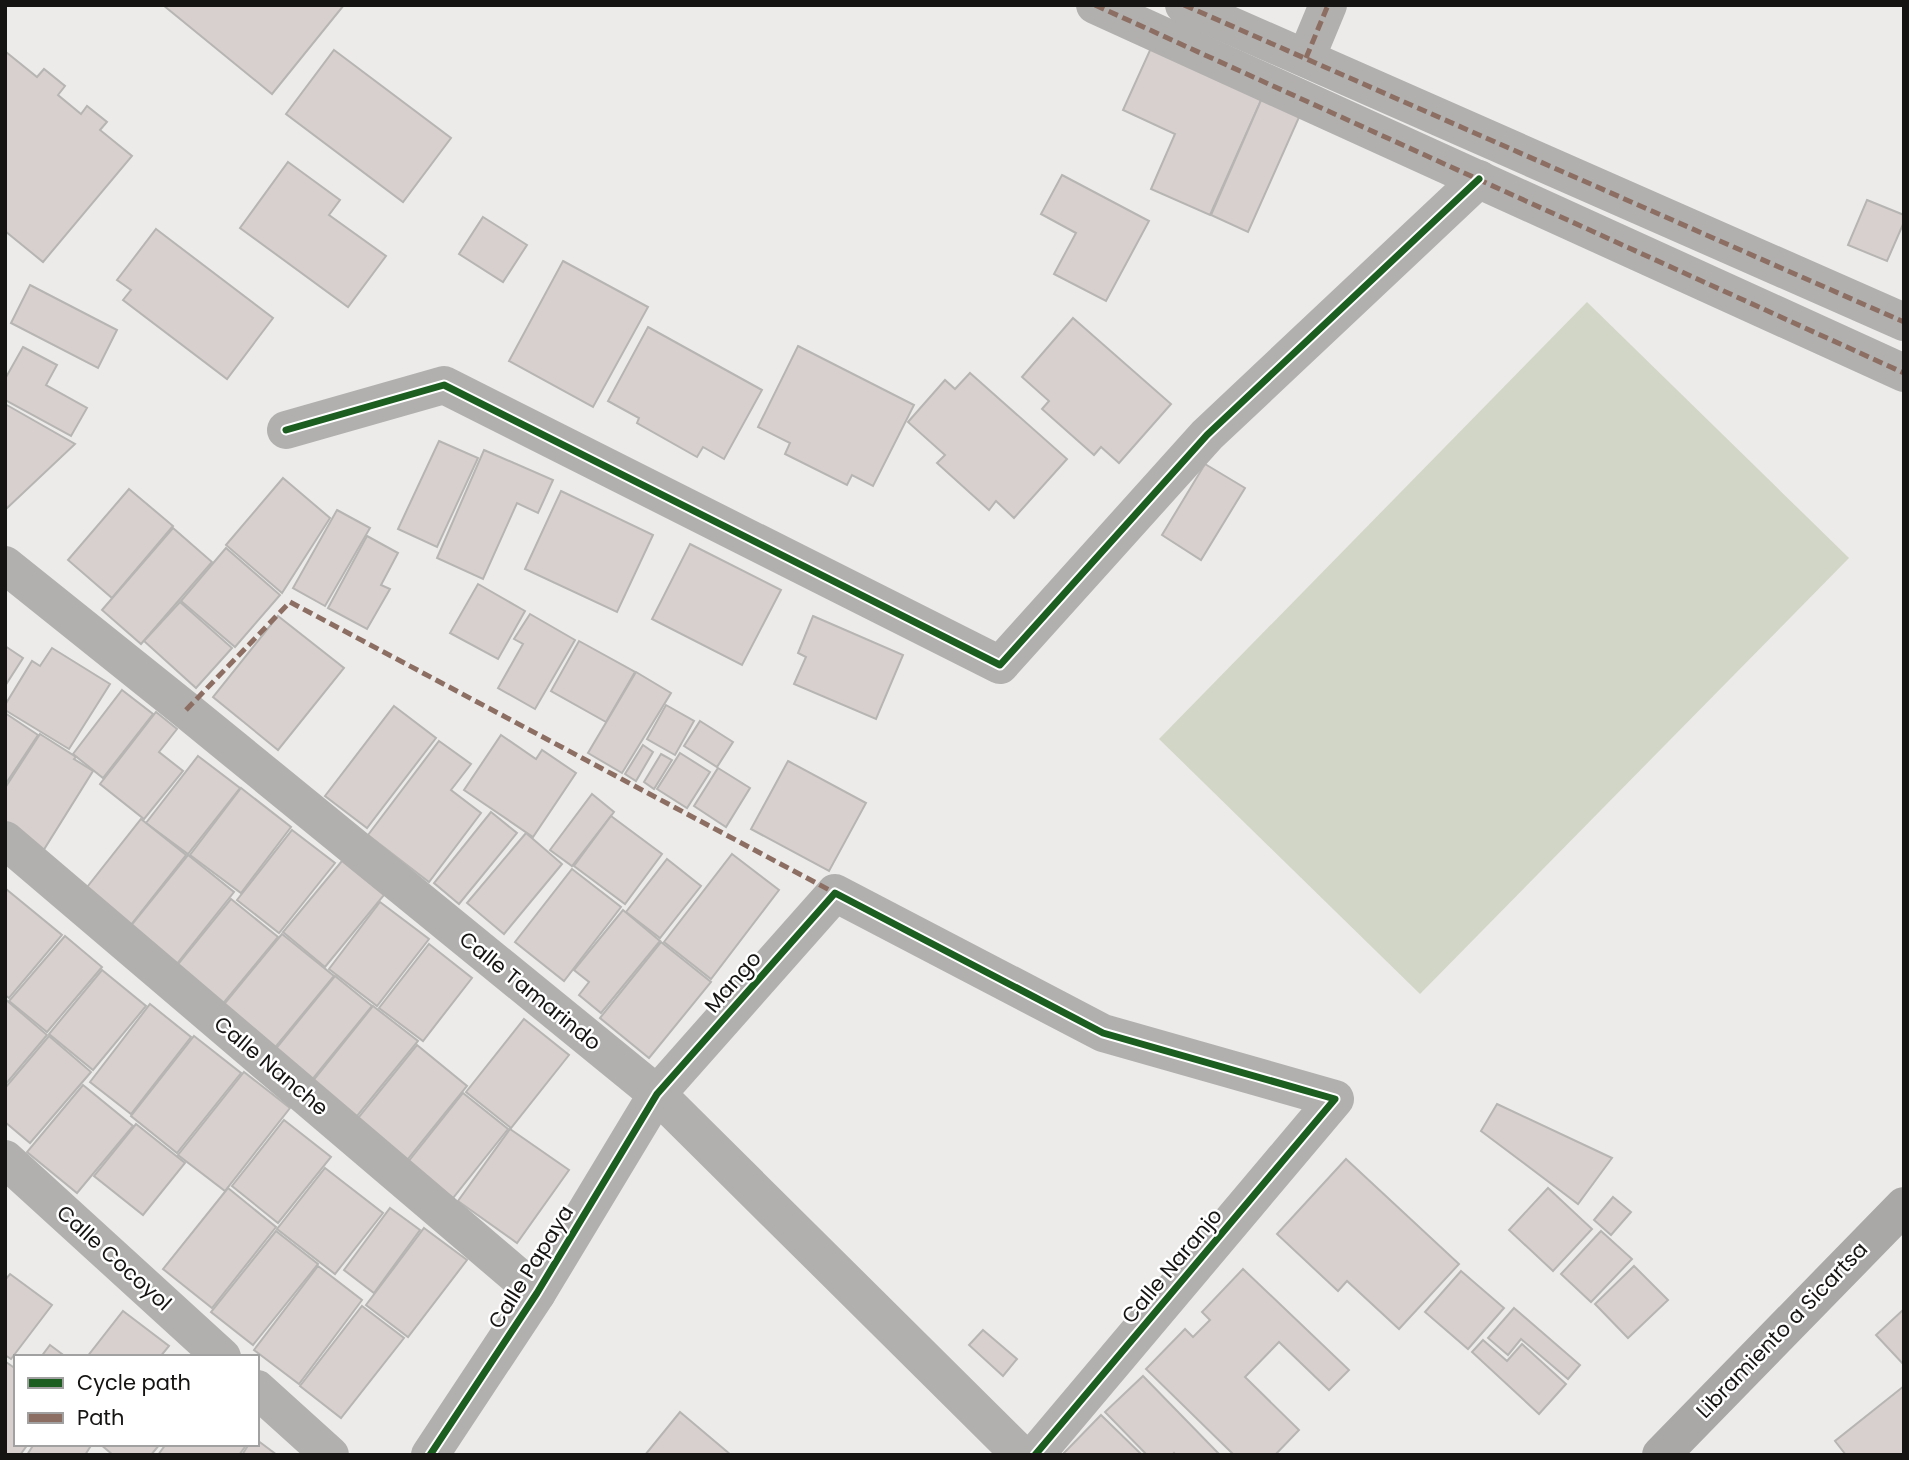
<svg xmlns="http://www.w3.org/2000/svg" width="1909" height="1460" font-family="Poppins,sans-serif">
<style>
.green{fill:#d1d6c7}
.building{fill:#d8d0ce;stroke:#b7b5b3;stroke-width:2}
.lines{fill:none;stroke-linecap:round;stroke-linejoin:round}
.minor{stroke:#b1b0af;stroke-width:38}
.major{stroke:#a9a8a7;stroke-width:38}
.quiet{stroke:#8d6e63;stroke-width:5;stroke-dasharray:10 5;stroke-linecap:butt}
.cycleway-casing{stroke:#fff;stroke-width:11}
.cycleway{stroke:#1b5e20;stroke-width:7}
.labels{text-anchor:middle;stroke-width:5;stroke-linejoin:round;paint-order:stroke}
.street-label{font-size:21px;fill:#151413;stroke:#fff}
</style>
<rect width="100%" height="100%" fill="#edebe9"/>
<!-- green -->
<path class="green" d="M1587,302l262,256 -429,436 -261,-255z"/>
<!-- building -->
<g class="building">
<path d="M163,5h181l-72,89z"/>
<path d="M1151,48l111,50 -52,117 -59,-26 24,-55 -52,-24z"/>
<path d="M334,50l117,88 -48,64 -117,-88z"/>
<path d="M6,52l31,25 7,-8 21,17 -7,9 23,19 6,-8 20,16 -7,8 32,26 -89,106 -38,-31z"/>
<path d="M1262,98l38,17 -52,117 -37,-17z"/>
<path d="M288,162l52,38 -11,15 57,41 -38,51 -108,-79z"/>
<path d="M1062,175l87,46 -43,80 -52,-27 22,-41 -35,-19z"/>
<path d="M1867,200l37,15v7l-17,39 -39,-16z"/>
<path d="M483,217l44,28 -24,37 -44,-28z"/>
<path d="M156,229l117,89 -46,61 -104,-79 8,-10 -14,-10z"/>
<path d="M563,261l85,46 -55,100 -84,-46z"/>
<path d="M30,285l87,45 -19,38 -87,-45z"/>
<path d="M1073,318l98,86 -52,59 -18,-16 -7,8 -52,-46 7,-8 -27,-24z"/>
<path d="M648,327l114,63 -38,69 -21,-12 -6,10 -60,-34 2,-5 -31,-17z"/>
<path d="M798,346l116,59 -41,81 -21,-11 -5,10 -62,-31 5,-11 -32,-16z"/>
<path d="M23,347l34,18 -11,20 41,23 -16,28 -66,-36v-21z"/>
<path d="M970,373l97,86 -53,59 -18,-17 -7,9 -52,-47 8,-8 -37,-33 37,-42 10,9z"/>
<path d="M5,404l70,40 -70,66z"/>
<path d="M439,441l39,17 -41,89 -39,-18z"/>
<path d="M484,450l69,30 -15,33 -21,-10 -34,76 -46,-21z"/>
<path d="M1205,464l40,24 -44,72 -39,-25z"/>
<path d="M283,478l47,40 -48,75 -56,-48z"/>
<path d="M129,489l44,37 -61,72 -44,-38z"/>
<path d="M561,491l92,44 -36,77 -92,-43z"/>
<path d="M337,510l33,18 -45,78 -32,-18z"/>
<path d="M173,528l39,34 -71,82 -39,-34z"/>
<path d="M367,536l31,17 -17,32 9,4 -23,40 -39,-21z"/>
<path d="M690,544l91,46 -39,75 -90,-46z"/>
<path d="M226,548l54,47 -45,52 -54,-46z"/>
<path d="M478,584l47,27 -27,48 -48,-26z"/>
<path d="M180,602l52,46 -36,40 -52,-47z"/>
<path d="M530,614l45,26 -40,69 -37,-21 25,-44 -9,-5z"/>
<path d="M278,616l66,52 -66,82 -65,-53z"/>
<path d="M813,616l90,39 -27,64 -82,-35 12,-27 -8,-4z"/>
<path d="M579,641l56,31 -29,50 -55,-31z"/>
<path d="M5,646l18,12 -18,28z"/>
<path d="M52,648l58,36 -41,65 -64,-39v-5l27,-44 8,5z"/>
<path d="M636,672l35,21 -49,80 -34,-20z"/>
<path d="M122,690l31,24 -50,64 -30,-24z"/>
<path d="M666,705l28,16 -19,34 -28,-16z"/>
<path d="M394,706l42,32 -69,90 -42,-32z"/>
<path d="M156,712l21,17 -18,23 24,19 -39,48 -44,-35z"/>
<path d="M5,713l33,22 -33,50z"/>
<path d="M700,721l33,21 -16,25 -33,-21z"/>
<path d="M40,734l36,23 -2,2 19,12 -50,80 -38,-24v-39z"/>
<path d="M501,735l35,24 6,-9 34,23 -43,64 -69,-47z"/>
<path d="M439,741l32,23 -20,26 30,23 -52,69 -61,-47z"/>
<path d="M643,745l10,7 -17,29 -11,-7z"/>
<path d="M680,753l30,19 -23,36 -30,-19z"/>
<path d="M661,754l11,6 -18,29 -10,-7z"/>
<path d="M198,756l42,32 -52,66 -42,-31z"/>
<path d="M788,761l78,42 -37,68 -78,-42z"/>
<path d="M718,768l32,20 -24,39 -32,-21z"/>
<path d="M241,788l50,39 -50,66 -51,-38z"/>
<path d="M592,794l22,18 -42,54 -22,-16z"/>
<path d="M491,812l26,21 -58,71 -25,-21z"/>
<path d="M611,816l51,38 -37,50 -51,-38z"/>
<path d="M141,819l45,36 -56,71 -46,-35z"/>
<path d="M292,830l43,33 -56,70 -42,-33z"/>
<path d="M526,833l36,31 -58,70 -37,-31z"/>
<path d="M732,854l47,36 -68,89 -47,-37z"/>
<path d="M188,855l46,37 -62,78 -47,-37z"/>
<path d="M667,859l34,27 -41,52 -34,-26z"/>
<path d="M342,861l42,34 -59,72 -42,-35z"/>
<path d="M572,869l49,38 -57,74 -49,-39z"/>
<path d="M6,889l56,46 -53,63 -4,-3z"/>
<path d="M231,899l47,38 -62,75 -46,-38z"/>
<path d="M380,902l49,37 -52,67 -48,-37z"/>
<path d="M623,910l37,31 -59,72 -22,-18 10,-13 -15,-12z"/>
<path d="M282,934l52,42 -61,74 -52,-42z"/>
<path d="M65,936l37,31 -55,65 -38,-31z"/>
<path d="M661,942l50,40 -62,76 -49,-40z"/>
<path d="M429,944l43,34 -49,63 -44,-33z"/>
<path d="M102,970l44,36 -53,64 -44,-36z"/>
<path d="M335,976l37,30 -61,75 -37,-30z"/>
<path d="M5,999l42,36 -42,50z"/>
<path d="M150,1004l41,33 -60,77 -41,-32z"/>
<path d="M373,1006l45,35 -65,80 -44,-35z"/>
<path d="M524,1019l45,36 -58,73 -45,-36z"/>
<path d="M49,1036l42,36 -61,71 -25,-21v-34z"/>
<path d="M194,1036l47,37 -64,80 -46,-37z"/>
<path d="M417,1045l50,41 -63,78 -50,-41z"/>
<path d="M244,1072l46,36 -65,83 -47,-36z"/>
<path d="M83,1085l50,41 -56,67 -50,-41z"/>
<path d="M463,1093l45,36 -55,69 -45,-36z"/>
<path d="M1497,1104l115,54 -34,46 -97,-73z"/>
<path d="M284,1120l47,37 -53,66 -46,-37z"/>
<path d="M136,1124l49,39 -42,52 -49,-39z"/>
<path d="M510,1129l59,41 -52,73 -59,-42z"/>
<path d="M1346,1159l113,105 -60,65 -52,-48 -9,10 -61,-57z"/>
<path d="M325,1168l58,45 -48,61 -58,-45z"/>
<path d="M228,1188l48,39 -64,81 -49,-39z"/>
<path d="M1548,1188l44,41 -39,42 -44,-41z"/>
<path d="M1613,1197l18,15 -20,23 -17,-15z"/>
<path d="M390,1208l30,22 -46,63 -30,-23z"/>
<path d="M424,1228l43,32 -59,77 -42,-32z"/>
<path d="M276,1231l42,33 -65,81 -42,-33z"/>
<path d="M1601,1231l31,28 -41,43 -30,-28z"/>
<path d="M318,1266l44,34 -63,84 -45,-34z"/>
<path d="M1634,1266l34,34 -40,38 -33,-34z"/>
<path d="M1243,1269l106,101 -20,20 -50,-48 -34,35 54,53 -24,25h-41l-88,-86 39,-40 8,8 17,-17 -8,-8z"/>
<path d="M1461,1271l43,37 -36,41 -43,-37z"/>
<path d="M10,1274l42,31 -41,54 -6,-4v-75z"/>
<path d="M362,1306l42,32 -63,80 -41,-32z"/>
<path d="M1514,1308l66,57 -12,14 -47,-40 -13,16 -20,-17z"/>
<path d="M1904,1309v56l-28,-30z"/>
<path d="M123,1311l46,35 -9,11h-73z"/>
<path d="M983,1330l34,29 -14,17 -34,-31z"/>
<path d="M1483,1340l24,21 15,-17 44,40 -27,30 -67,-62z"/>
<path d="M50,1345l16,12h-25z"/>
<path d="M6,1362l10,7v75h12l-8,11h-15z"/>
<path d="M1143,1376l77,79h-44l-2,-2 -2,2h-25l-42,-43z"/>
<path d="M1904,1386v69h-58l-11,-14z"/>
<path d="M680,1412l51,43h-86z"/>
<path d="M1101,1415l41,40h-80z"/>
<path d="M257,1440l20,15h-35l7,-11h8z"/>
<path d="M34,1444h58l-7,11h-58z"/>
<path d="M100,1444h60l-9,11h-38z"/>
<path d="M166,1444h81l-8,11h-81z"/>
</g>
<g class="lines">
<!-- minor -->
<g class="minor">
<path d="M1095,5l809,368"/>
<path d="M1184,5l720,317"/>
<path d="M1306,58l22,-53"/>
<path d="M286,430l158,-45 556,280 207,-230 272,-256"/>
<path d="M5,565l181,145 471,384 364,361"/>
<path d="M5,840l532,453"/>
<path d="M5,1159l217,198"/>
<path d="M257,1389l73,66"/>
<path d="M430,1455l107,-162 120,-199 178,-201 268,140 232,66 -300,356"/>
</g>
<!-- major -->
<path class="major" d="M1661,1455l243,-249"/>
<!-- quiet -->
<g class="quiet">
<path d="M1095,5l809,368"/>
<path d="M1184,5l720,317"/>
<path d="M1306,58l22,-53"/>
<path d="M186,710l104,-108 545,291"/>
</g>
<defs>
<g id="cycleway">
<path d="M286,430l158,-45 556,280 207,-230 272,-256"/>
<path d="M430,1455l107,-162 120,-199 178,-201 268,140 232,66 -300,356"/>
</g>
</defs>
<!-- cycleway casing -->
<use href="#cycleway" class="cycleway-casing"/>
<!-- cycleway -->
<use href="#cycleway" class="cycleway"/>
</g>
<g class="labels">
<!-- street labels -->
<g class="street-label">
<text transform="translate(733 982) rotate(-49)" y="7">Mango</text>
<text transform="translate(530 991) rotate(39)" y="7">Calle Tamarindo</text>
<text transform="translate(271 1066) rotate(40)" y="7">Calle Nanche</text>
<text transform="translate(114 1258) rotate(42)" y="7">Calle Cocoyol</text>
<text transform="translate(1172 1266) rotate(-50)" y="7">Calle Naranjo</text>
<text transform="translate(531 1267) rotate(-58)" y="7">Calle Papaya</text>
<text transform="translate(1782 1330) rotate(-46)" y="7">Libramiento a Sicartsa</text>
</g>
</g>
<!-- border -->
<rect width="1909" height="1460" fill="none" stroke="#151413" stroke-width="14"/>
<!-- legend -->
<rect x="14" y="1355" width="245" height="91" fill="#ffffff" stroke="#a1a1a1" stroke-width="2"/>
<rect x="28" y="1378" width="35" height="10" fill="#1b5e20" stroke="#a1a1a1" stroke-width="2"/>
<text x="77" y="1390" font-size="21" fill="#151413">Cycle path</text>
<rect x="28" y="1413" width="35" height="10" fill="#8d6e63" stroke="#a1a1a1" stroke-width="2"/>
<text x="77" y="1425" font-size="21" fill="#151413">Path</text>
</svg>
